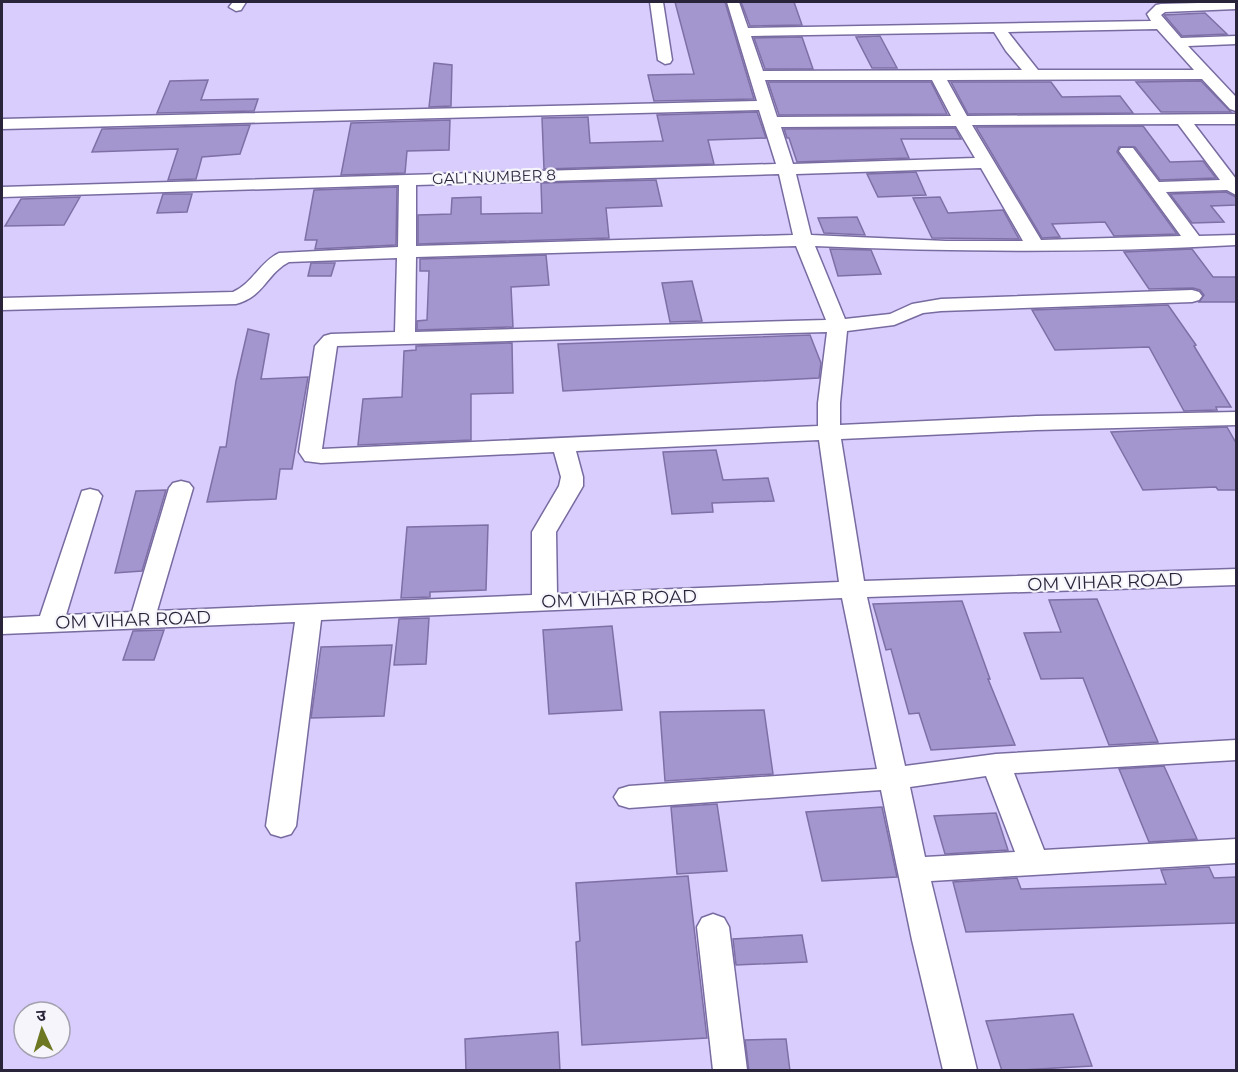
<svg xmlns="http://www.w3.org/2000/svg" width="1238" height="1072" font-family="Montserrat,'Noto Sans Devanagari',sans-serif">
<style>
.building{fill:#a395cd;stroke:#7e70a6;stroke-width:1.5}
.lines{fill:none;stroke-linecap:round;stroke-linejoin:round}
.minor-casing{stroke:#786ba0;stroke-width:3}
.minor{fill:#fff;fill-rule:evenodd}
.labels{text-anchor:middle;stroke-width:4.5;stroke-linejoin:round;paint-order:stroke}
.far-street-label{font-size:15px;fill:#2a243a;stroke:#f6f5fb}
.street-label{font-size:18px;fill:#2a243a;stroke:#f6f5fb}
</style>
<rect width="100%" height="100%" fill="#d8cdfc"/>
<!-- building -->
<g class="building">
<path d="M675,2h50l29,97 -100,2 -6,-26 46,-1z"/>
<path d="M741,2h53l8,23 -52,1z"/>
<path d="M1205,13l22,21 -45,2 -18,-21z"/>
<path d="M880,36l17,32h-25l-16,-31z"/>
<path d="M802,37l11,32h-48l-11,-31z"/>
<path d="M434,63l18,2 -1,41 -22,1z"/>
<path d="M208,80l-7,20 57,-1 -4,12 -97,2 13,-32z"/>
<path d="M1201,81l30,31h-70l-25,-30z"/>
<path d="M768,82h163l16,32 -168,1z"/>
<path d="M951,82h100l11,15 58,-1 13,17 -165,1z"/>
<path d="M757,112l9,26 -58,2 6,24 -170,5 -2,-51 46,-1 2,26 73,-2 -6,-26z"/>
<path d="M450,120l-1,30 -42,1 -2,22 -64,2 10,-52z"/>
<path d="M250,125l-10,29 -38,3 -6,22 -28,1 10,-31 -86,3 10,-23z"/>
<path d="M1143,126l27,36 33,-1 13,17 -56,2 -25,-33h-16l-2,5 60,82 -63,2 -9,-14 -53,2 8,13 -18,1 -66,-111z"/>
<path d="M955,128l6,11h-60l8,19 -112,4 -8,-24h-2l-3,-9z"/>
<path d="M916,172l10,23 -48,2 -11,-23z"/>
<path d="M656,180l6,26 -56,2 3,30 -191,6v-29l33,-1 1,-16 29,-1v17l61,-1 -1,-30z"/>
<path d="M397,187l-1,58 -81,4 2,-9h-12l9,-50z"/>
<path d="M1226,192l10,5v8l-25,1 13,16 -32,1 -22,-29z"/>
<path d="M163,194h29l-5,18 -30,1z"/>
<path d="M80,197l-16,28 -59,1 16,-27z"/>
<path d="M940,197l8,16 55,-3 16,29 -87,-1 -19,-40z"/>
<path d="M857,217l8,18 -41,-2 -6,-15z"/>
<path d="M830,249l41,1 10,24 -43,2z"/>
<path d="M1192,249l21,28h23v25h-37l5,-7 -4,-5 -7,-2 -44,1 -25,-37z"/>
<path d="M546,255l3,30 -38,2 2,40 -96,3v-9l10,-1 2,-49h-9v-12z"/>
<path d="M311,263h24l-4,13h-23z"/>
<path d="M692,281l10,40 -32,1 -8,-39z"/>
<path d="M1168,305l28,40 -2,1 37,61h-15l1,3 -33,1 -35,-64 -94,3 -23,-40z"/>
<path d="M248,329l21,5 -8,45 47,-2 -16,92h-12l-4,30 -69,3 13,-55h6l10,-66z"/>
<path d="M810,335l11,28 -2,15 -256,13 -5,-47z"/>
<path d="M512,343l1,50 -42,1v46l-113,5 5,-46 39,-2 2,-46 12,-1v-4z"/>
<path d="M1227,427l9,16v47h-18l-2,-3 -73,3 -32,-58z"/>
<path d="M716,450l7,30 45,-2 6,23 -62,2 1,9 -41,2 -9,-62z"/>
<path d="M166,490l-24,81 -27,2 21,-82z"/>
<path d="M488,525l-2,65 -56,2v5l-29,1 6,-71z"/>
<path d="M1097,599l61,143 -49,3 -26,-67 -42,1 -17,-46 37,-1 -12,-32z"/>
<path d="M962,601l28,78h-2l27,66 -84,5 -12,-37 -10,1 -18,-65 -5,1 -13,-46z"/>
<path d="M429,618l-3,46 -32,1 5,-46z"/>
<path d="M612,626l10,84 -73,4 -6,-84z"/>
<path d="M164,630l-10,30h-31l10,-29z"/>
<path d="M392,645l-8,71 -73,2 10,-71z"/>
<path d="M764,710l9,64 -108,7 -5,-69z"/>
<path d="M1164,766l33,73 -48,3 -30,-73z"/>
<path d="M717,804l10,67 -50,3 -6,-67z"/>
<path d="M882,807l15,70 -75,4 -16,-69z"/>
<path d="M996,813l12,37 -63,4 -11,-38z"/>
<path d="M1209,867l5,11 22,-1v46l-270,9 -13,-50 64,-4 4,11 145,-5 -5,-14z"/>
<path d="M688,876l19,162 -125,7 -6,-103 4,-1 -4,-58z"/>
<path d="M802,935l5,27 -71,3 -3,-26z"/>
<path d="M1073,1014l19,52 -90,5 -16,-50z"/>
<path d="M558,1032l2,39h-94l-1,-32z"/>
<path d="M786,1039l4,32h-41l-4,-31z"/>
</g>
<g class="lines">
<defs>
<g id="minor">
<path d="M233,2h13l-5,8 -5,1 -7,-4z"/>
<path d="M650,2h13l9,58 -2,3 -5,1 -7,-4z"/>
<path d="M727,2h12l9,26 403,-7 -4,-7 9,-9 5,-1 75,-2v7l-71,3 -4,3 20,23 55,-2v8l-48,2 48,51v14l-6,-2 -28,-30 -255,1 20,36 269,-2v10h-42l42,55v16l-9,-5 -61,2 33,44 37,-1v10c-140,8 -281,7 -421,1l30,73 45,-5 22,-10 29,-5 251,-9 7,2 3,4 -3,4 -7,2 -251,9 -18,2 -29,12 -47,6 -7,72v22l196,-9 200,-4v13l-200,5 -195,9 23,142 372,-12v16l-369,12 38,169 91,-12 240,-14v20l-222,13 30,77 192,-11v24l-305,18 46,189h-34l-31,-130 -31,-150 -252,18 -10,-3 -5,-8 5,-8 10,-3 248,-17 -35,-171 -521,22 -25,206 -5,8 -10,3 -10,-3 -5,-8 29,-204 -293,12v-16l38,-2 42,-125 8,-2 8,2 4,5 -36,119 66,-3 37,-124 4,-5 8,-2 8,2 4,5 -36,123 375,-16v-63l27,-46 2,-9 -7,-25 -233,11 -16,-2 -6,-9 16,-106 9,-10 7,-2 64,-2 2,-74 -108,4c-22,11 -25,35 -53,42l-234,6v-12l231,-6c19,-8 27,-30 46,-39l119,-6 1,-62 -397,12v-10l774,-23 -17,-54 -757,19v-10l755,-18zM1157,29l37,41h-156l-30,-38zM994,32l12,19 16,19 -259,1 -12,-35zM765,80h167l19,36 -174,1zM1178,124l42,56 -61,2 -26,-34h-12l-2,3 62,85 -140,4 -69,-115zM956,126l19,32 -182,6 -12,-37zM981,168l42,73h-77l-135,-6 -15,-61zM779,174l14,61 -377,11v-61zM796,246l30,74 -411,12 1,-75zM827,332l-9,71v23l-496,23 15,-103zM819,440l20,142 -282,12 -1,-62 27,-46v-9l-7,-26zM986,776l29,76 -90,5 -15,-70z"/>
<path d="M713,914l11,4 5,9 18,143h-34l-16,-143 5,-9z"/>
</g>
</defs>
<!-- minor casing -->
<use href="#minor" class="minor-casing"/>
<!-- minor -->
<use href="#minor" class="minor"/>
</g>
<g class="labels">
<!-- far-street labels -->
<g class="far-street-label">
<text transform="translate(494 177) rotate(-2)" y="5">GALI NUMBER 8</text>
</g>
<!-- street labels -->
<g class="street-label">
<text transform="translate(1105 582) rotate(-2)" y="6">OM VIHAR ROAD</text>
<text transform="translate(619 599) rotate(-2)" y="6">OM VIHAR ROAD</text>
<text transform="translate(133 620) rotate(-2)" y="6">OM VIHAR ROAD</text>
</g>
</g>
<!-- border -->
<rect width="1238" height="1072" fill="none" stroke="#2a243a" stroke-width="6"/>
<!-- north arrow -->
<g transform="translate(42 1030) rotate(356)"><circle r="28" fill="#f6f5fb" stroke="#a4a1ae" stroke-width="1.5"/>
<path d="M0-4.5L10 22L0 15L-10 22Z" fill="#6e7722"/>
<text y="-9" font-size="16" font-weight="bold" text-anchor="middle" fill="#2a243a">उ</text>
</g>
</svg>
